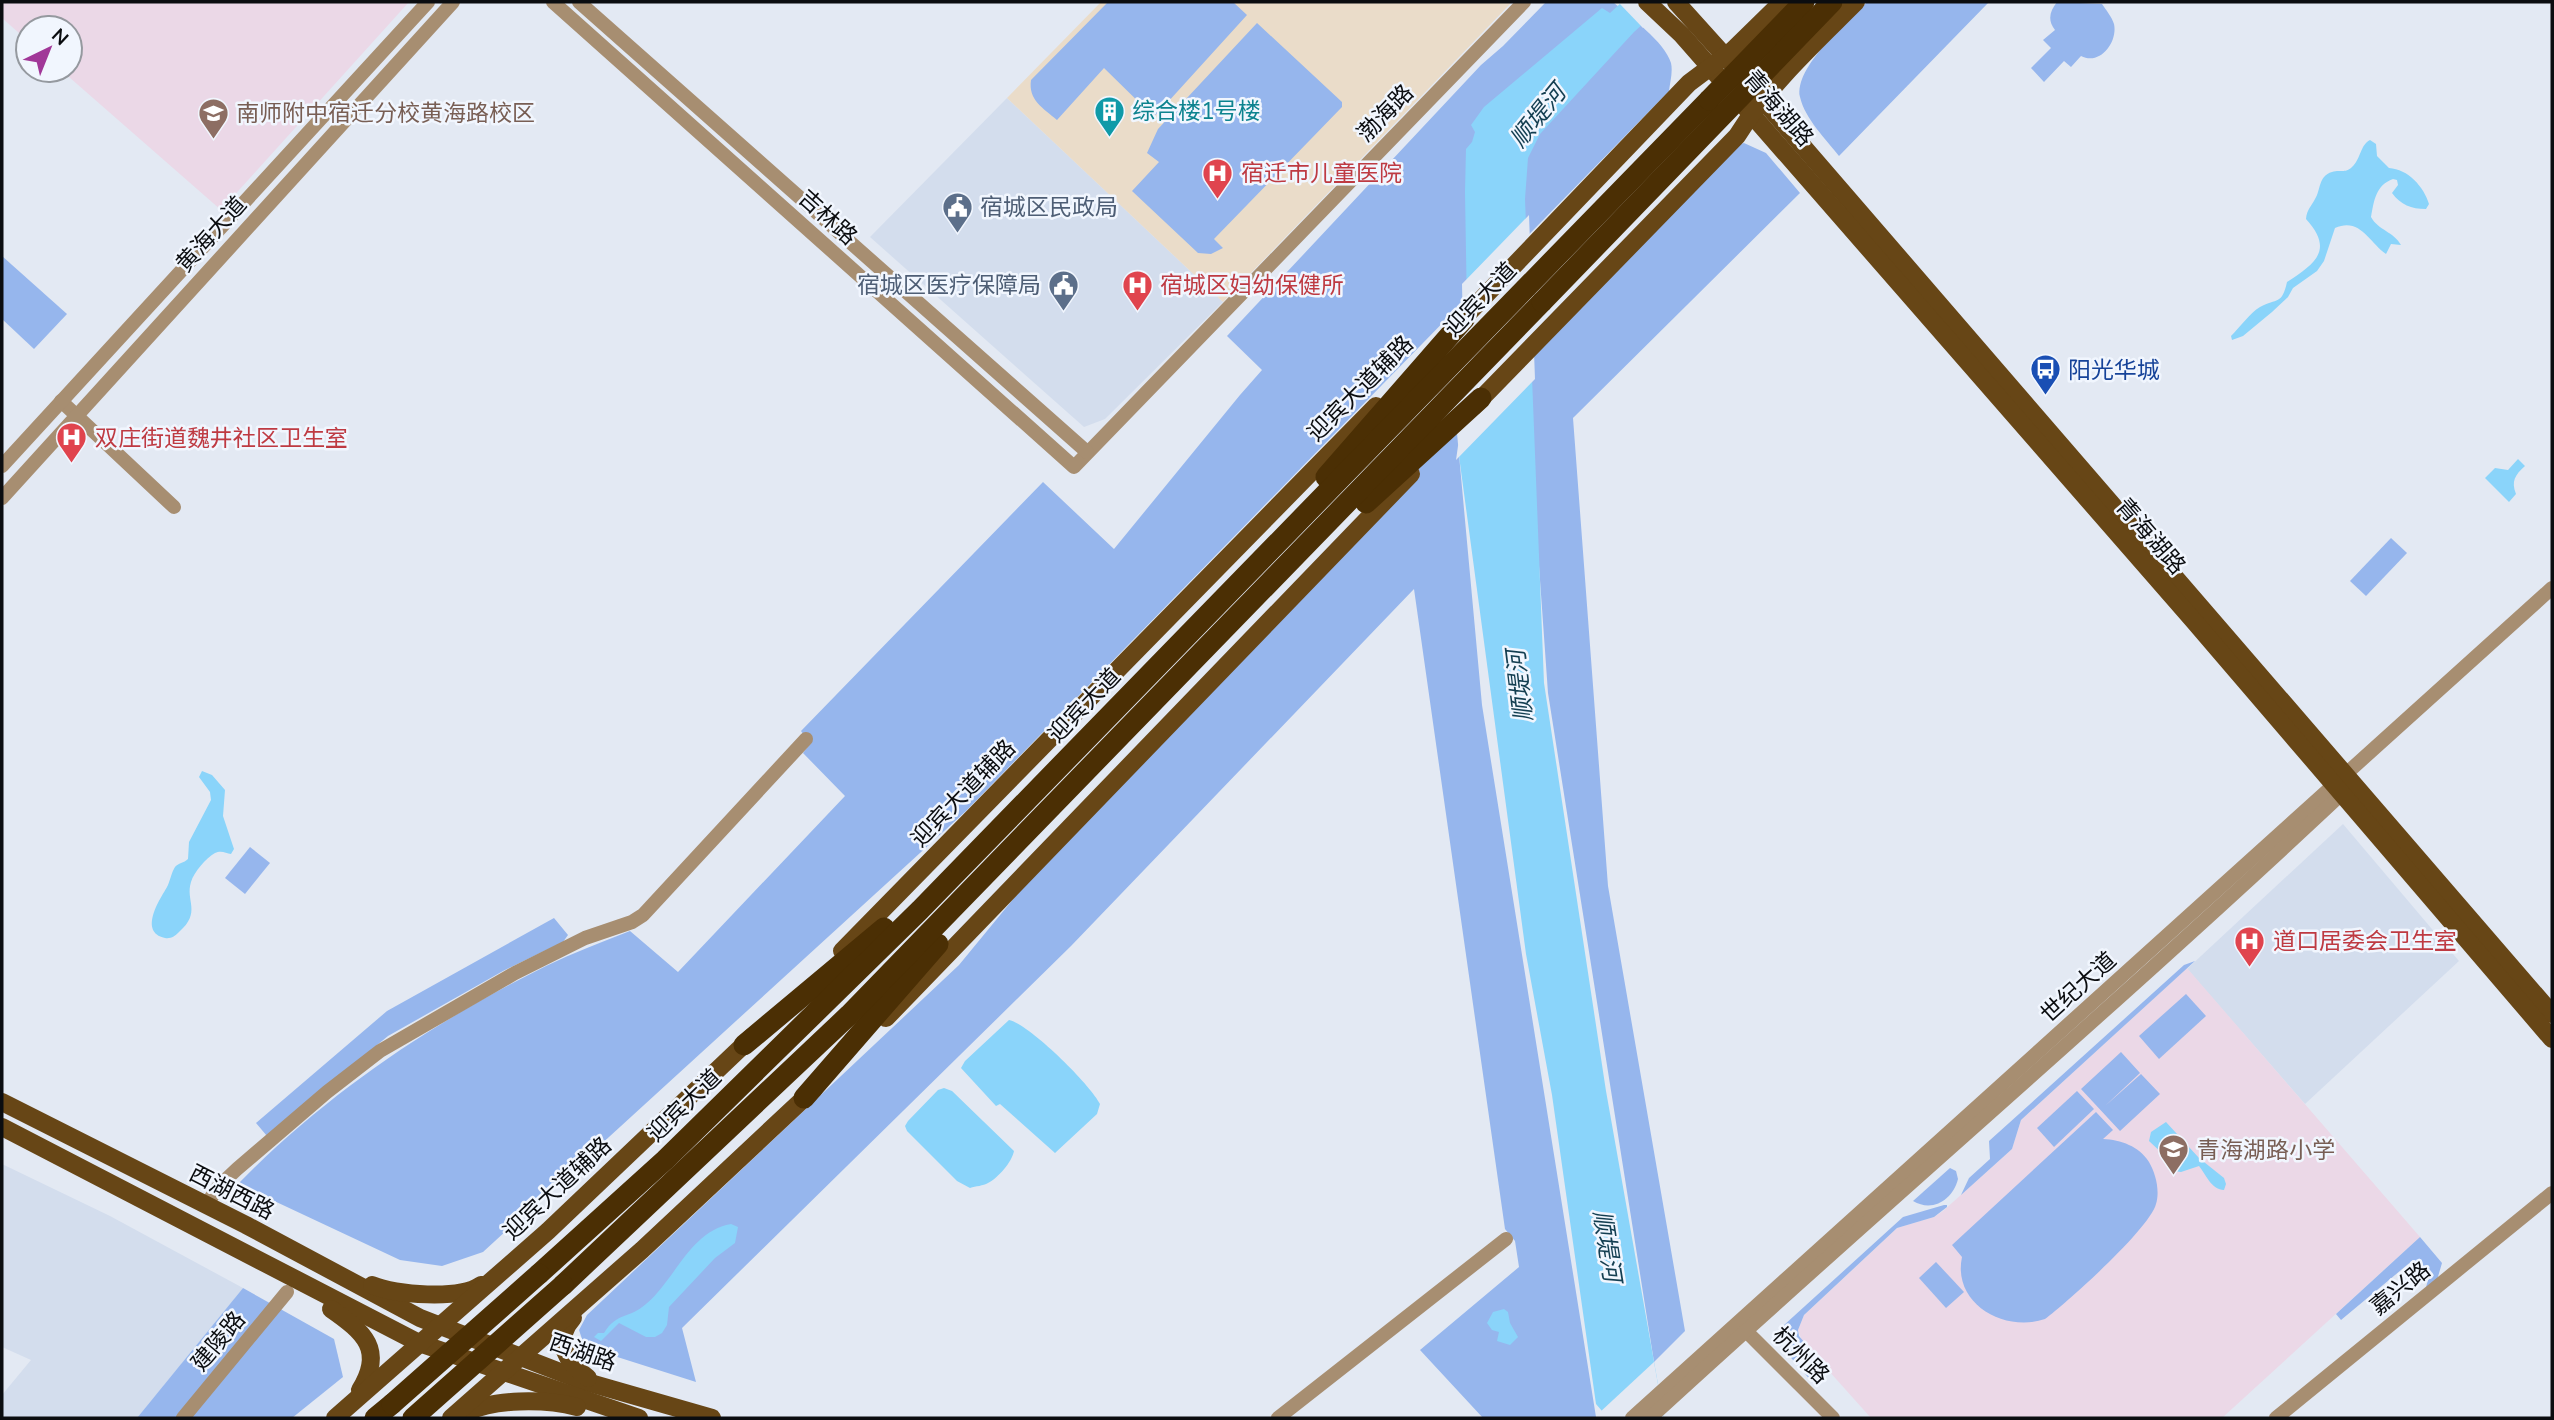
<svg xmlns="http://www.w3.org/2000/svg" width="2554" height="1420" font-family="'Nunito Sans','Noto Sans SC',sans-serif">
<style>
.built{fill:#d3dded}
.education{fill:#ebd8e7}
.medical{fill:#eadcc9}
.green{fill:#96b6ed}
.water{fill:#8ad4fa}
.pier{fill:#e3e9f3}
.lines{fill:none;stroke-linecap:round;stroke-linejoin:round}
.minor{stroke:#a78e71;stroke-width:14}
.major{stroke:#674616;stroke-width:18}
.highway{stroke:#4b2f04;stroke-width:21}
.highway-bridge{stroke:#4b2f04;stroke-width:21}
.labels{text-anchor:middle;stroke-width:5;stroke-linejoin:round;paint-order:stroke}
.street-label{font-size:23px;fill:#0b0d10;stroke:#f1f6fe}
.culture-label{font-size:23px;fill:#0d838f;stroke:#f1f6fe;text-anchor:start}
.education-label{font-size:23px;fill:#785e54;stroke:#f1f6fe;text-anchor:start}
.health-label{font-size:23px;fill:#be3a42;stroke:#f1f6fe;text-anchor:start}
.service-label{font-size:23px;fill:#4e5e75;stroke:#f1f6fe;text-anchor:start}
.transit-label{font-size:23px;fill:#164399;stroke:#f1f6fe;text-anchor:start}
.water-label{font-size:24px;font-style:italic;fill:#133e51;stroke:#f1f6fe}
</style>
<rect width="100%" height="100%" fill="#e3e9f3"/>
<!-- built -->
<g class="built">
<path d="M1007,98l216,204 -118,117 -21,8 -214,-190z"/>
<path d="M2343,824l116,137 -154,143 -118,-135z"/>
<path d="M2,1164l108,52 133,72 -106,130h-135v-23l29,-35 -29,-13z"/>
</g>
<!-- education -->
<g class="education">
<path d="M2,2h407l-188,208 -160,-140h9v-42h-42v13l-26,-23z"/>
<path d="M2187,968l233,269 -198,181h-351l-69,-77 -4,-11 6,-15 93,-87 37,-11 9,-6 69,-62 9,-29z"/>
</g>
<!-- medical -->
<path class="medical" d="M1101,2h411l-289,300 -216,-204z"/>
<!-- green -->
<g class="green">
<path d="M1108,2h125l14,13 -90,99 -4,2 -49,-48 -47,52c-14,-12 -29,-20 -26,-40z"/>
<path d="M1546,2h67c16,14 52,40 58,61 2,9 -1,19 -2,28l-703,720 -483,441 -41,14 -42,-6 -162,-76c89,-91 195,-162 308,-218 27,-13 56,-24 84,-35l48,41 167,-176 -42,-43 7,-9 -9,-13 242,-249 71,67 126,-154 22,-25 -35,-34 254,-271 22,-19z"/>
<path d="M1867,2h122l-150,154c-13,-17 -34,-37 -39,-59 -6,-30 48,-75 67,-95z"/>
<path d="M2057,2l45,2c4,6 10,13 12,20 4,18 -14,42 -33,32l-10,11 -7,-6 -20,21 -13,-14 20,-20 -8,-8 12,-10c-8,-10 -5,-19 2,-28z"/>
<path d="M1257,23l85,79v5l-128,132 9,9 -12,6 -13,-1 -66,-62 27,-29 -12,-9 11,-24z"/>
<path d="M1744,143l22,10 34,40 -227,225 35,468 77,445 -31,31 -106,-669 -24,-339 201,-205z"/>
<path d="M2,256l65,58 -33,35 -32,-30z"/>
<path d="M1457,433l25,272 114,712 -113,1 -63,-68 99,-83 -4,-26 -10,-12 -91,-640 -343,357 -389,382 14,54 -107,-34 -6,-6 -4,-12 8,-15 372,-350 148,-180 340,-351z"/>
<path d="M2391,538l16,15 -41,43 -16,-15z"/>
<path d="M250,847l20,16 -25,31 -20,-16z"/>
<path d="M554,918l14,17 -5,7 -60,29 -115,65 -121,100 -11,-13 131,-112z"/>
<path d="M2195,961l-174,159 -9,29 -51,46 8,-17 21,-19 -1,-18 195,-176z"/>
<path d="M2186,994l20,22 -47,43 -20,-23z"/>
<path d="M2121,1052l19,21 -35,33 36,-32 19,20 -40,37 -39,-42z"/>
<path d="M2077,1091l17,18 -40,38 -17,-19z"/>
<path d="M2096,1112l17,18 -10,9c18,1 36,7 46,23 7,12 11,29 7,42 -6,24 -88,98 -111,115 -40,14 -93,-15 -83,-62l-10,-12z"/>
<path d="M1950,1168l6,3 2,8c-5,20 -25,34 -45,22z"/>
<path d="M1944,1205h3v2l-13,10 -37,11 -93,87 -6,15 1,6 29,34 -15,13 -27,-31 -7,-15 4,-11 120,-109z"/>
<path d="M2420,1237l22,26 -5,17 -11,7 3,-10 -16,-17 -72,60 -5,-6z"/>
<path d="M1936,1262l28,30 -18,16 -27,-30z"/>
<path d="M243,1288l91,51 9,38 -51,41h-155z"/>
</g>
<!-- water -->
<g class="water">
<path d="M1622,2h45l-33,30 -94,102 -12,24 -3,41 19,484 62,408 58,327 -62,-7 -6,-7 -44,-309 -26,-141 -67,-498 10,-25 -4,-239 1,-43 6,-7 3,-10 -4,-7 13,-18 118,-99 8,5z"/>
<path d="M2370,140l6,4 1,12 12,12c19,1 35,19 40,36l-3,5c-15,0 -25,-4 -34,-16l6,-8 -1,-5 -4,-1c-17,6 -19,21 -22,38 7,13 23,15 30,28l-10,-1 -5,10c-17,-12 -26,-37 -51,-26l-11,33 -7,10 -24,17 -5,9 -16,15 -29,24 -11,4 -1,-4c9,-9 19,-23 29,-29 17,-9 22,-2 27,-25 29,-19 47,-32 19,-63 1,-10 5,-12 9,-20 6,-9 3,-23 17,-27 8,-3 13,2 20,-5 9,-8 8,-22 18,-27z"/>
<path d="M2518,459l7,7c-10,9 -14,15 -9,28l-7,8 -24,-24 10,-10 13,2z"/>
<path d="M202,771l10,4 13,15 -2,26 11,33 -3,5c-5,-1 -10,-4 -16,-1 -9,5 -21,19 -24,29 -6,19 11,30 -12,50 -4,4 -8,7 -14,6 -27,-6 -5,-39 2,-51 3,-5 4,-14 8,-20 3,-4 9,-4 13,-8l1,-17 22,-42 -1,-8 -11,-15z"/>
<path d="M1009,1020c20,4 82,65 91,84l-3,10 -42,39 -55,-49 -4,2 -35,-38 4,-7z"/>
<path d="M944,1088l8,3 62,60c-2,11 -16,27 -26,32 -5,3 -12,3 -18,5l-13,-7 -50,-50 -2,-5 3,-5 30,-31z"/>
<path d="M2166,1122l33,36 25,20 2,6 -2,6c-12,0 -18,-15 -25,-24l-18,6 -7,-1 -9,-15 -16,-15 2,-9z"/>
<path d="M731,1224l7,3 -3,16 -20,15 -46,49 -2,18 -5,8 -7,4h-9l-27,-14 -18,18 -7,-4 4,-4h6c13,-21 25,-14 42,-29 29,-24 44,-73 85,-80z"/>
<path d="M1504,1309l4,3 2,11 8,14 -8,8 -13,-4 2,-9 -7,-2 -5,-7 6,-11z"/>
</g>
<!-- pier -->
<g class="pier">
<path d="M1618,2h53l-28,26z"/>
<path d="M1529,215l6,164 -79,81 2,-14 7,-16 -3,-146z"/>
<path d="M1654,1362l10,56h-64l-1,-5z"/>
</g>
<g class="lines">
<!-- minor -->
<g class="minor">
<path d="M553,2l521,465 450,-465"/>
<path d="M579,2l508,450"/>
<path d="M61,401l113,106"/>
<path d="M2,466l426,-464"/>
<path d="M2,498l451,-496"/>
<path d="M206,1205l13,-19 18,-17 90,-77 53,-41 135,-78 70,-35 47,-16 11,-7 163,-176"/>
<path d="M1739,1324l94,94"/>
<path d="M183,1418l104,-126"/>
<path d="M1278,1418l228,-179"/>
<path d="M1632,1418l920,-830"/>
<path d="M1650,1418c231,-212 469,-415 698,-630"/>
<path d="M2276,1418l276,-225"/>
</g>
<!-- major -->
<g class="major">
<path d="M1647,2l35,33 36,41"/>
<path d="M1676,2l55,61"/>
<path d="M1756,92l796,922"/>
<path d="M1746,108l447,512 359,419"/>
<path d="M1455,327l234,-244 44,-33 49,-48"/>
<path d="M1473,407l264,-271c32,-51 77,-92 119,-134"/>
<path d="M842,951l534,-545"/>
<path d="M886,1018l525,-544"/>
<path d="M2,1102l244,123 174,93 163,63 129,37"/>
<path d="M2,1127l417,216 220,75"/>
<path d="M372,1285c23,10 88,15 109,0"/>
<path d="M331,1309c33,23 54,41 29,81"/>
<path d="M573,1318c-21,23 -6,44 15,60"/>
<path d="M464,1414c28,-16 82,-15 113,-7"/>
<path d="M335,1418l213,-187 205,-195"/>
<path d="M451,1418l191,-168 172,-161"/>
</g>
<!-- highway -->
<g class="highway">
<path d="M1326,477l139,-159"/>
<path d="M1366,503l115,-105"/>
<path d="M744,1045l140,-117"/>
<path d="M804,1098l134,-154"/>
<path d="M539,1274l126,-114 255,-250 789,-810"/>
<path d="M563,1285l286,-270 693,-713"/>
<path d="M375,1418l17,-14"/>
</g>
<!-- highway-bridge -->
<g class="highway-bridge">
<path d="M1709,100l95,-98"/>
<path d="M1542,302l290,-300"/>
<path d="M392,1404l147,-130"/>
<path d="M413,1418l150,-133"/>
</g>
</g>
<!-- icons -->
<defs>
<symbol id="building-pin" viewBox="-11 -11 22 30"><path d="M0 17L-7.5 6A9.5 9.5 0 1 1 7.5 6Z" fill="#0f9aa8" stroke="#f1f6fe"/><path d="M-4-6H4V6H1V3H-1V6H-4ZM-2.5-4.3h1.7v1.8h-1.7ZM.8-4.3h1.7v1.8H.8ZM-2.5-1h1.7V.8h-1.7ZM.8-1h1.7V.8H.8Z" fill="#fff"/></symbol>
<symbol id="school-pin" viewBox="-11 -11 22 30"><path d="M0 17L-7.5 6A9.5 9.5 0 1 1 7.5 6Z" fill="#8d6e63" stroke="#f1f6fe"/><path d="M0-5L7-2L0 1L-7-2ZM-4 1L0 2.5L4 1V4Q0 6-4 4Z" fill="#fff"/></symbol>
<symbol id="hospital-pin" viewBox="-11 -11 22 30"><path d="M0 17L-7.5 6A9.5 9.5 0 1 1 7.5 6Z" fill="#e0444e" stroke="#f1f6fe"/><path d="M-5-5h3v3.5h4V-5h3V5h-3V1.5h-4V5h-3Z" fill="#fff"/></symbol>
<symbol id="civic-pin" viewBox="-11 -11 22 30"><path d="M0 17L-7.5 6A9.5 9.5 0 1 1 7.5 6Z" fill="#5c6f8a" stroke="#f1f6fe"/><path d="M-.6-6.5H3V-4.5H.6V-3L4-1V1h2V6H-6V1h2V-1L-.6-3ZM-1.2 2.5V6h2.4V2.5Z" fill="#fff"/></symbol>
<symbol id="bus-pin" viewBox="-11 -11 22 30"><path d="M0 17L-7.5 6A9.5 9.5 0 1 1 7.5 6Z" fill="#1a4fb4" stroke="#f1f6fe"/><path d="M-5-6H5V4H4V6H2V4H-2V6H-4V4H-5ZM-3.5-4V0h7V-4ZM-3.5 1.2v1.5H-2V1.2ZM2 1.2v1.5H3.5V1.2Z" fill="#fff"/></symbol>
</defs>
<g fill-rule="evenodd">
<use href="#building-pin" x="1092" y="94" width="35" height="47"/>
<use href="#school-pin" x="196" y="96" width="35" height="47"/>
<use href="#hospital-pin" x="1200" y="156" width="35" height="47"/>
<use href="#civic-pin" x="940" y="190" width="35" height="47"/>
<use href="#civic-pin" x="1046" y="268" width="35" height="47"/>
<use href="#hospital-pin" x="1120" y="268" width="35" height="47"/>
<use href="#bus-pin" x="2028" y="352" width="35" height="47"/>
<use href="#hospital-pin" x="54" y="420" width="35" height="47"/>
<use href="#hospital-pin" x="2232" y="924" width="35" height="47"/>
<use href="#school-pin" x="2156" y="1132" width="35" height="47"/>
</g>
<g class="labels">
<!-- street labels -->
<g class="street-label">
<text transform="translate(1779 108) rotate(49)" y="8">青海湖路</text>
<text transform="translate(1385 113) rotate(-46)" y="8">渤海路</text>
<text transform="translate(828 217) rotate(42)" y="8">吉林路</text>
<text transform="translate(211 234) rotate(-48)" y="8">黄海大道</text>
<text transform="translate(1480 299) rotate(-46)" y="8">迎宾大道</text>
<text transform="translate(1360 388) rotate(-45)" y="8">迎宾大道辅路</text>
<text transform="translate(2151 536) rotate(49)" y="8">青海湖路</text>
<text transform="translate(1084 705) rotate(-46)" y="8">迎宾大道</text>
<text transform="translate(963 793) rotate(-46)" y="8">迎宾大道辅路</text>
<text transform="translate(2078 987) rotate(-42)" y="8">世纪大道</text>
<text transform="translate(684 1105) rotate(-44)" y="8">迎宾大道</text>
<text transform="translate(557 1188) rotate(-43)" y="8">迎宾大道辅路</text>
<text transform="translate(232 1192) rotate(27)" y="8">西湖西路</text>
<text transform="translate(2400 1288) rotate(-39)" y="8">嘉兴路</text>
<text transform="translate(218 1341) rotate(-50)" y="8">建陵路</text>
<text transform="translate(583 1352) rotate(19)" y="8">西湖路</text>
<text transform="translate(1801 1355) rotate(45)" y="8">杭州路</text>
</g>
<!-- culture labels -->
<g class="culture-label">
<text x="1132" y="119">综合楼1号楼</text>
</g>
<!-- education labels -->
<g class="education-label">
<text x="236" y="121">南师附中宿迁分校黄海路校区</text>
<text x="2197" y="1158">青海湖路小学</text>
</g>
<!-- health labels -->
<g class="health-label">
<text x="1241" y="181">宿迁市儿童医院</text>
<text x="1160" y="293">宿城区妇幼保健所</text>
<text x="95" y="446">双庄街道魏井社区卫生室</text>
<text x="2273" y="949">道口居委会卫生室</text>
</g>
<!-- service labels -->
<g class="service-label">
<text x="980" y="215">宿城区民政局</text>
<text x="1041" y="293" text-anchor="end">宿城区医疗保障局</text>
</g>
<!-- transit labels -->
<g class="transit-label">
<text x="2068" y="378">阳光华城</text>
</g>
<!-- water labels -->
<g class="water-label">
<text transform="translate(1538 116) rotate(-51)" y="8">顺堤河</text>
<text transform="translate(1520 686) rotate(-97)" y="8">顺堤河</text>
<text transform="translate(1607 1246) rotate(81)" y="8">顺堤河</text>
</g>
</g>
<!-- border -->
<rect width="2554" height="1420" fill="none" stroke="#0b0d10" stroke-width="7"/>
<!-- north arrow -->
<g transform="translate(49 49) rotate(43)"><circle r="33" fill="#f1f6fe" stroke="#95999f" stroke-width="2"/>
<path d="M0-5L12 26L0 18L-12 26Z" fill="#a13798"/>
<text y="-10" font-size="19" font-weight="bold" text-anchor="middle" fill="#0b0d10">N</text>
</g>
</svg>
